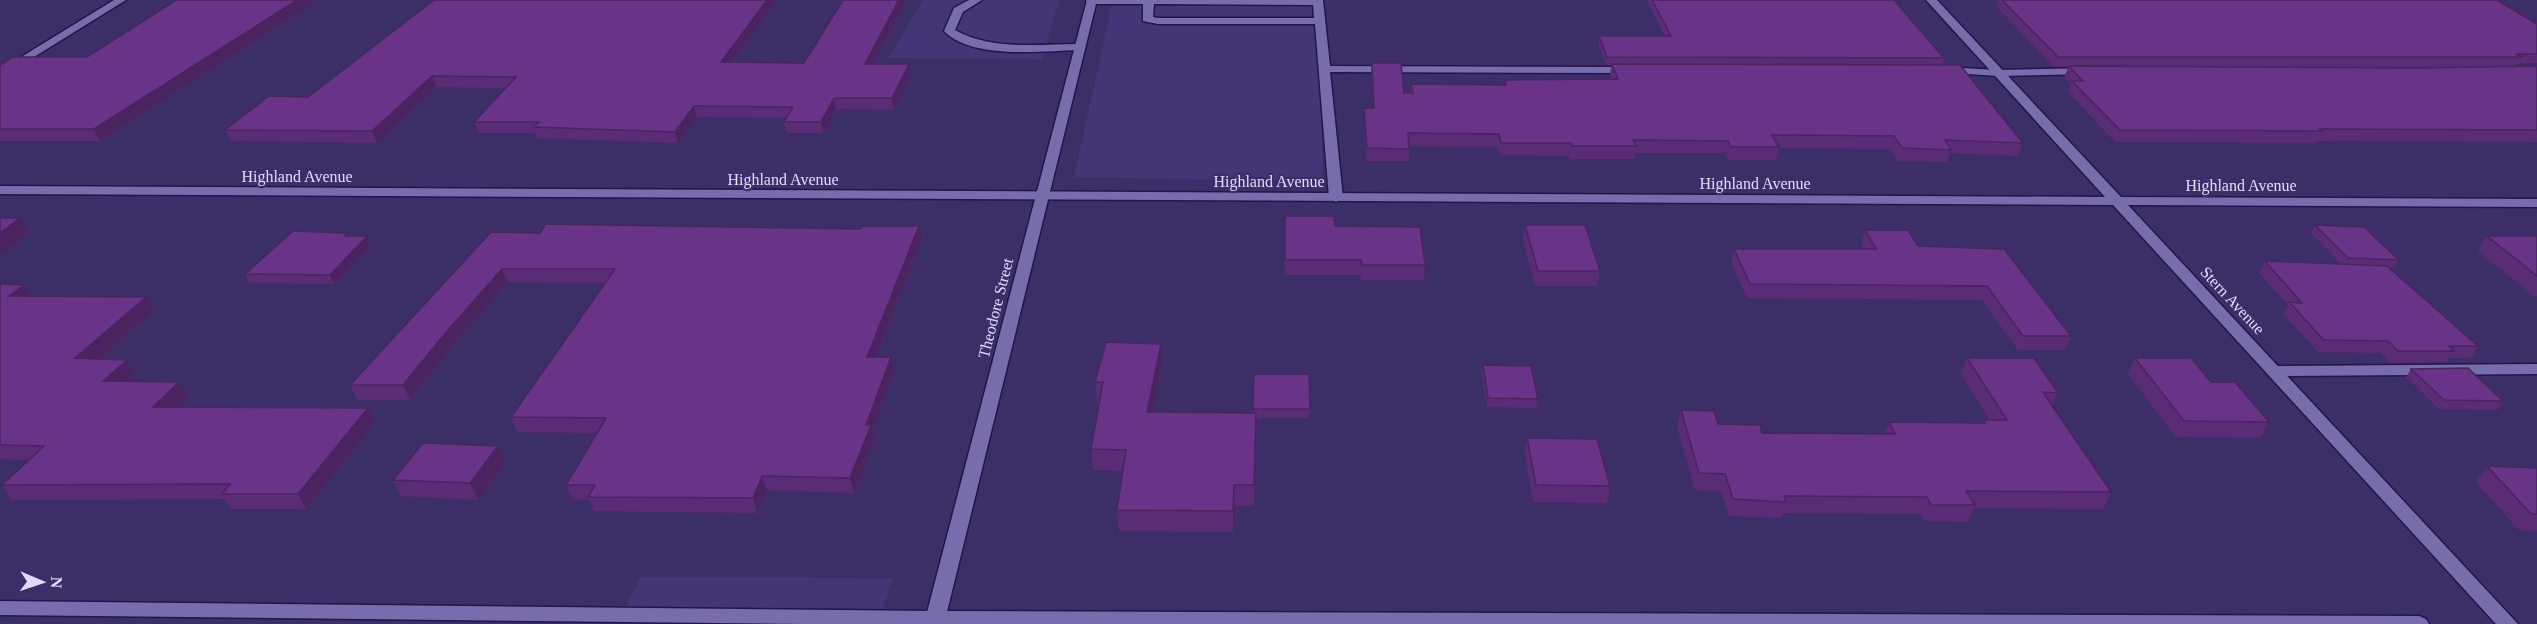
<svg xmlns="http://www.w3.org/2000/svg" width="2537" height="624" font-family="'Times New Roman',serif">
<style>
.built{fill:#443676}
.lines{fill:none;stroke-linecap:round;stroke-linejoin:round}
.lane-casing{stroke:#24144b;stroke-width:3}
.street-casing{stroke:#24144b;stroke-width:3}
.secondary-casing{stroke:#24144b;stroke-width:3}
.lane{fill:#786dac;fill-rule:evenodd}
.street{fill:#786dac;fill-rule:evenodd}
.secondary{fill:#786dac;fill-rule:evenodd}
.wall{fill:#5a2c75;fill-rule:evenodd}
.shaded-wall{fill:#4a245f}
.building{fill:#693388;stroke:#4a245f;stroke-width:1.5}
.labels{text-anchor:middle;stroke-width:4.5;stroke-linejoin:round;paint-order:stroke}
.street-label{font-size:16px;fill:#e0dbff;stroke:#3c2f68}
</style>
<rect width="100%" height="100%" fill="#3c2f68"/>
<!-- built -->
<g class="built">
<path d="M923,0h136l-17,59 -153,-1z"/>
<path d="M1113,0h206l4,181 -249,-4z"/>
<path d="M641,577l252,1 -15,46h-261z"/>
</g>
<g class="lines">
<defs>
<g id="lane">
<path d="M969,0h13l-19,12 -8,18c37,21 83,14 125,14l6,3 -6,3c-38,1 -108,10 -136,-19l10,-23z"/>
<path d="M1086,0h237l7,66 301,1 6,3 -6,3 -301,-1 13,126 -7,4 -7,-4 -14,-174h-157l-15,-3v-17h-52l-4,-1zM1154,4l159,1 1,13h-156l-5,-1z"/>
<path d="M1943,67l55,3 89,-2 6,3 -6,3 -89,2 -59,-4 -2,-2z"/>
<path d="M2537,364v10l-263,2 -8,-5 8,-5z"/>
</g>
<g id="street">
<path d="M114,0h12l-126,78v-8z"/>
<path d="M1926,0h11l184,197 416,2v8l-409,-2 390,419h-22l-383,-419 -2113,-11v-8l2105,11z"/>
<path d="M0,601l936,10 1483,5 7,3 3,5h-1626l-803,-9z"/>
</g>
<path id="secondary" d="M1087,0h10l-153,624h-20z"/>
</defs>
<!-- lane casing -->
<use href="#lane" class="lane-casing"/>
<!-- street casing -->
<use href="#street" class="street-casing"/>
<!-- secondary casing -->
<use href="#secondary" class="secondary-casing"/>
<!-- lane -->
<use href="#lane" class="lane"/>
<!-- street -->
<use href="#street" class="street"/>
<!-- secondary -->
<use href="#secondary" class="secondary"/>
</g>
<!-- wall -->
<g class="wall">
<path d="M318,0l-218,141h-100v-76l87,-8z"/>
<path d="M906,0l-33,64h36l2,11 -17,35 -58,-1 -12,24h-37l-3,-11 3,-4 -90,-1 -19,26 -141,-5 -2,-5h-57l-4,-11 32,-34 -70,-1 -59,56 -146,-2 -6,-11 83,-33 467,-94 -43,60h72z"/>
<path d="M1647,0h247l50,58 -2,7 81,78 -5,13 -68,-3 -3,9 -49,-1 -7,-12 -112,-1 -3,12h-48l-3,-7h-90l-1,6h-64l-1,-3 -69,-1 -3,-8 -88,-1v15h-43l-2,-41v-12h9l-2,-34 1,-11 32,30h6l1,-9 93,1 1,-5h106l-1,-4 1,-11h-5l-8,-21 1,-8h66l-18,-35z"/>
<path d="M1998,0l539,24v39h-18l-2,3h20v76l-219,-1 -1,2 -202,-1 -47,-50 3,-8 -7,-6 4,-11h-14l-58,-61zM2252,67h215l-48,1z"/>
<path d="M1285,216l50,10 90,39 -1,15h-63v-5h-76z"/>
<path d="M1525,225l75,46 -3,15h-62l-12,-46z"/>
<path d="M2315,225l84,35 -5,8h-5l89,78 -7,12h-21l-3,4 -56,1 -10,-10 -63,-1 -35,-38 5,-9 -29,-32 6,-12 76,3 -30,-31z"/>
<path d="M1865,230l53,16 153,90 -6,14h-47l-36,-50 -235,-2 -16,-35 3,-14h130l-3,-5z"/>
<path d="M491,232l431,7 -46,118h15l3,14 -22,59 3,10 -21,53 -87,-3 -10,23 -163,-2 -5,-11 -17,-1 -6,-14 31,-52 -80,-1 -6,-15 95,-134 -98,-1 -54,62 -44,56h-53l-7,-15z"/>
<path d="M349,236l22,8 -37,40 -85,-1 -4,-9z"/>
<path d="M2487,236h50v60h-3l-56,-45z"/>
<path d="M0,284l24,1 7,11 115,1 8,13 -55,49 28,1 9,15 -8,7h51l9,15 -11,10 191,1 7,14 -69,87h-75l-6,-10 -213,1 -10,-15 27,-25 -29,-1z"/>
<path d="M1967,358l91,35 -6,13 59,86 -8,17 -129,-1 -6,14 -43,-1 -4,-7 -138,-1 -2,5 -52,-2 -8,-25 -26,-1 -18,-63 4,-17 37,14 44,9 123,1 4,-12 93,1 2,-3h6l-29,-46z"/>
<path d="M2135,358l76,24 58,40 -9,16 -84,-1 -48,-63z"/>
<path d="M1162,365l-10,47 101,1 1,-39 56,35 -1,9h-53l-2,88h-19l-2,26 -114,-1 -2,-21 6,-39 -30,-1 -2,-21 9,-46 -3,-1 -2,-20z"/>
<path d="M1483,365l55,34 -2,9 -49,-1 -5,-33z"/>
<path d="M2411,369l92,32 -6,9 -58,-1 -33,-32z"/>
<path d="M1527,438l83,48 -3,17 -74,-1 -8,-47z"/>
<path d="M498,446l7,17 -27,37 -77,-4 -8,-16z"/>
<path d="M2487,466l50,2v63l-18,-1 -43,-48z"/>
</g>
<!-- shaded-wall -->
<g class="shaded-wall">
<path d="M297,0h21l-218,141 -6,-12z"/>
<path d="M767,0h7l1,3 -51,70 -3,-11z"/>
<path d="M899,0h7l-39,75 -2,-11z"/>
<path d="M909,64l2,11 -17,35 -2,-12z"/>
<path d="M432,76l4,11 -59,56 -5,-12z"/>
<path d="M834,98l2,11 -12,24 -3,-11z"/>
<path d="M694,106l3,11 -19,26 -3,-11z"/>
<path d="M20,218l9,15 -29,22v-22z"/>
<path d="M919,226l3,13 -52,132 -3,-14z"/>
<path d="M367,236l4,8 -37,40 -4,-9z"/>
<path d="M502,269l6,13 -54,62 -44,56 -7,-15 45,-55z"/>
<path d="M24,285l8,14 -23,-3z"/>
<path d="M146,297l8,13 -70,63 -9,-15z"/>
<path d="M1161,344l1,21 -14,68 -1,-21z"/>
<path d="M891,357l3,14 -22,59 3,10 -21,53 -4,-15 16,-53z"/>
<path d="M127,360l9,15 -24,21 -9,-15z"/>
<path d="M179,382l9,15 -26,25 -9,-15z"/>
<path d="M368,408l7,14 -69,87 -8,-15z"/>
<path d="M1256,413v21l-2,72v-21z"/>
<path d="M498,446l7,17 -27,37 -8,-17z"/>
<path d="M762,476l5,14 -10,23 -4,-15z"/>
<path d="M1234,485l1,21 -2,26v-21z"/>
</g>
<!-- building -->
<g class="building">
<path d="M176,0h121l-203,129h-94v-64l13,-8h74z"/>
<path d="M434,0h333l-46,62 83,1 39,-63h56l-34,64h44l-17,34h-58l-13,24h-37l9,-15 -99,-1 -19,26 -142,-5 6,-5h-65l42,-45 -84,-1 -60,55 -147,-1 44,-34 39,1z"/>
<path d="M1652,0h242l50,58 -337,-1 -8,-21h72z"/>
<path d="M2002,0h495l40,24v30h-21l6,3h-464z"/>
<path d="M1372,63h29l3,30h9l-2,-9 95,1 -1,-5 113,-1 -6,-15 348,1 63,78 -78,-3 6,10 -49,-2 -8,-12 -122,-1 7,12h-48l-3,-6 -95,-1 3,6h-64l-1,-3h-70l-2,-9 -91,-1 1,16 -42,-1 -3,-40h10z"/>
<path d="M2069,66l350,2 118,-2v64l-218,-1 4,2 -203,-1 -48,-49h11z"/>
<path d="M1285,216h49l1,10 85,1 5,38h-63l-1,-5h-76z"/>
<path d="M0,218h20l-20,15z"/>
<path d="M546,224l315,5 1,-3h57l-52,131h24l-25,68h5l-21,53 -88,-2 -9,22 -165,-1 7,-12h-29l40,-67 -95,-1 104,-148h-113l-54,61 -45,55h-53l141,-153 49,1z"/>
<path d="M1525,225h60l15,46h-62z"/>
<path d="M2315,225l49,2 35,33 -51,-2z"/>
<path d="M1865,230h43l10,16 86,3 67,87h-48l-36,-50 -237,-2 -16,-35h142z"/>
<path d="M293,231l55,2 -3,3h22l-37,39 -85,-1z"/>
<path d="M2487,236h50v40z"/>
<path d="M2265,261l122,5 91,80h-29l5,5h-56l-10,-10 -64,-1 -35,-38 13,1z"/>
<path d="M0,284l24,1 -15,11 137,1 -71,61 52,2 -24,21 76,1 -26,25 215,1 -70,86h-76l8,-10 -228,1 42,-39 -44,-1z"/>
<path d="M1106,342l55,2 -14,68 109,1 -2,72h-20l-1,26 -116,-1 9,-60 -35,-1 12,-67h-8z"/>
<path d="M1967,358h67l24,35 -15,-1 68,100 -145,-1 9,14h-44l-4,-8 -143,-1 2,6 -53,-3 -8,-25 -26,-1 -18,-63 33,1 4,13 42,1 2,8 133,1 -6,-12 96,1 -1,-3h23z"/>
<path d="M2135,358h56l20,24h24l34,40 -85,-1z"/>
<path d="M1483,365l48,1 7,33 -50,-1z"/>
<path d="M2468,368l35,33 -59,-1 -33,-31z"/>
<path d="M1254,374h55l1,35h-57z"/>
<path d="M1527,438l70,1 13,47 -74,-1z"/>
<path d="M423,443l75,3 -28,37 -77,-3z"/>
<path d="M2487,466l50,2v46h-6z"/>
</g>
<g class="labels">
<!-- street labels -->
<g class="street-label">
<text x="297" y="182">Highland Avenue</text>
<text x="783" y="185">Highland Avenue</text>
<text x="1269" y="187">Highland Avenue</text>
<text x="1755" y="189">Highland Avenue</text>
<text x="2241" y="191">Highland Avenue</text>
<text transform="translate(2233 300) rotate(47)" y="6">Stern Avenue</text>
<text transform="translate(995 308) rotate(-76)" y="6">Theodore Street</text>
</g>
</g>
<!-- north arrow -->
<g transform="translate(42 582) rotate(92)" stroke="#3c2f68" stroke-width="4.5" paint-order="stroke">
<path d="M0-4.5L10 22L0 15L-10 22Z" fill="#e0dbff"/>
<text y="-9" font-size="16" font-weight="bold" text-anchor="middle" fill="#e0dbff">N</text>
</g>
</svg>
